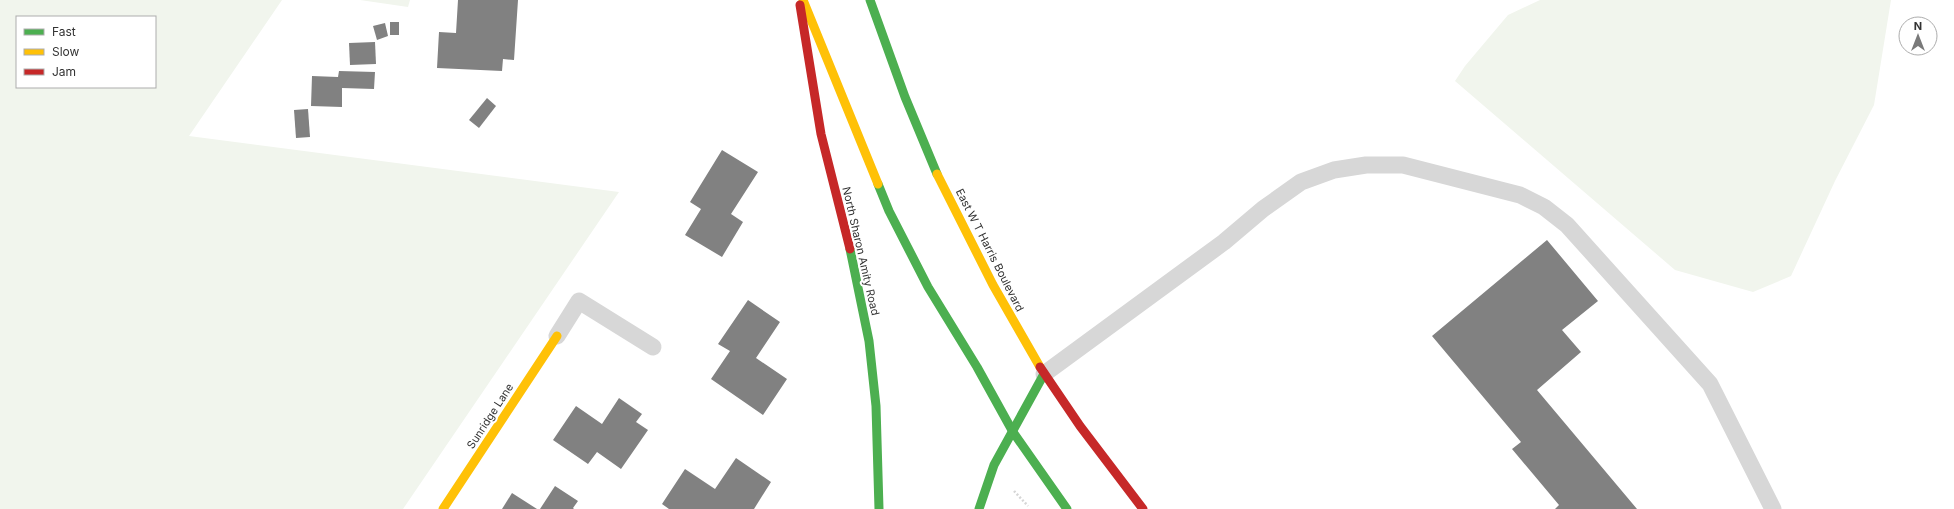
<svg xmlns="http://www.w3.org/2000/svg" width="1954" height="509" font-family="Inter,sans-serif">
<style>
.green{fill:#f1f5ed;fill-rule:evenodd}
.building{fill:#818181}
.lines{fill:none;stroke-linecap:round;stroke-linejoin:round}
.path{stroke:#d6d6d6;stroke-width:2.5;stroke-dasharray:2 2;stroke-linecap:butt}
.lane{stroke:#d7d7d7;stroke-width:17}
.fast{stroke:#4caf50;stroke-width:9}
.slow{stroke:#ffc107;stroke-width:9}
.jam{stroke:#c62828;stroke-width:9}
.labels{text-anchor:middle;stroke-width:4;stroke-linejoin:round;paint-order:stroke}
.street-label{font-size:11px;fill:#333;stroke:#fff}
</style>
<rect width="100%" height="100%" fill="#fff"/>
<!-- green -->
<g class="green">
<path d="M0,0h282l-93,136 430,56 -216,317h-403zM17,17h138v70h-138z"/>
<path d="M360,0h50l-2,7z"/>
<path d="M1540,0h351l-17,105 -39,76 -44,95 -38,16 -78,-22 -220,-189 10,-15 43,-51z"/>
</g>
<!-- building -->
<g class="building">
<path d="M458,0h60l-4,60 -11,-1 -1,12 -65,-3 2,-36 17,1z"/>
<rect x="390" y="22" width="9" height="13"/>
<path d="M385,23l3,13 -11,4 -4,-14z"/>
<path d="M375,42l1,22 -26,1 -1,-22z"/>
<path d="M339,71l36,1 -1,17 -32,-1v19l-31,-1 1,-30 26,1z"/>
<path d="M487,98l9,8 -17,22 -10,-8z"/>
<path d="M308,109l2,28 -14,1 -2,-28z"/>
<path d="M722,150l36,22 -27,42 12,8 -21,35 -37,-22 16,-26 -11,-7z"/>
<path d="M1547,240l51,61 -36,29 19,22 -44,38 100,119h-82l4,-4 -47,-56 9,-7 -89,-106z"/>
<path d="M748,300l32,22 -24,36 31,21 -24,36 -52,-36 19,-28 -12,-7z"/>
<path d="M619,398l23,16 -6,8 12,8 -27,39 -24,-17 -9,12 -35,-24 23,-34 26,18z"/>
<path d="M736,458l35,24 -17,27h-85l-7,-5 23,-35 30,20z"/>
<path d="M555,486l23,15 -5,7 1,1h-34z"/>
<path d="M512,493l25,16h-35z"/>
</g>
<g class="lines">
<!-- path -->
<path class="path" d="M1014,491l14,15"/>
<!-- lane -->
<g class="lane">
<path d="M557,336l22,-35 74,46"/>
<path d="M1044,374l180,-132 39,-33 38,-27 33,-12 32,-5h37l117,30 24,12 23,18 143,159 63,125"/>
</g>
<!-- fast -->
<g class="fast">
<path d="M870,0l35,97 32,77"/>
<path d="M878,184l11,27 39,76 49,80 36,65 54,77"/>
<path d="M850,249l19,92 7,65 3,103"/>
<path d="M979,509l15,-44 50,-91"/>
</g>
<!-- slow -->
<g class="slow">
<path d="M803,0l75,184"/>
<path d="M937,174l56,111 47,82"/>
<path d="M443,509l114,-173"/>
</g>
<!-- jam -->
<g class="jam">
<path d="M800,5l21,129 29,115"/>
<path d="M1040,367l40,59 63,83"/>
</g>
</g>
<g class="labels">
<!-- street labels -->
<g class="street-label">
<text transform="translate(990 250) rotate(63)" y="4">East W T Harris Boulevard</text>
<text transform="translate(861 251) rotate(77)" y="4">North Sharon Amity Road</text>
<text transform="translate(490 416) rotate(-57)" y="4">Sunridge Lane</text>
</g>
</g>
<!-- legend -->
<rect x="16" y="16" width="140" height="72" fill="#ffffff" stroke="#adadad"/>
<rect x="24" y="29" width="20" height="6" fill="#4caf50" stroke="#adadad"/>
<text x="52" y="36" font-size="12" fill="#333333">Fast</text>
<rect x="24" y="49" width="20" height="6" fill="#ffc107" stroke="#adadad"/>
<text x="52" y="56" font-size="12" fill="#333333">Slow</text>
<rect x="24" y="69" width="20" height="6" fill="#c62828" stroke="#adadad"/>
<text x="52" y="76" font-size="12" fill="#333333">Jam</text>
<!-- north arrow -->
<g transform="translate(1918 36)"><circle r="19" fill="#ffffff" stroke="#adadad"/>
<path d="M0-3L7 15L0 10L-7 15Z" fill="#7a7a7a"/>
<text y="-6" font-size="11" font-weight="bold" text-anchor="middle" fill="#333333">N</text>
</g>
</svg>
